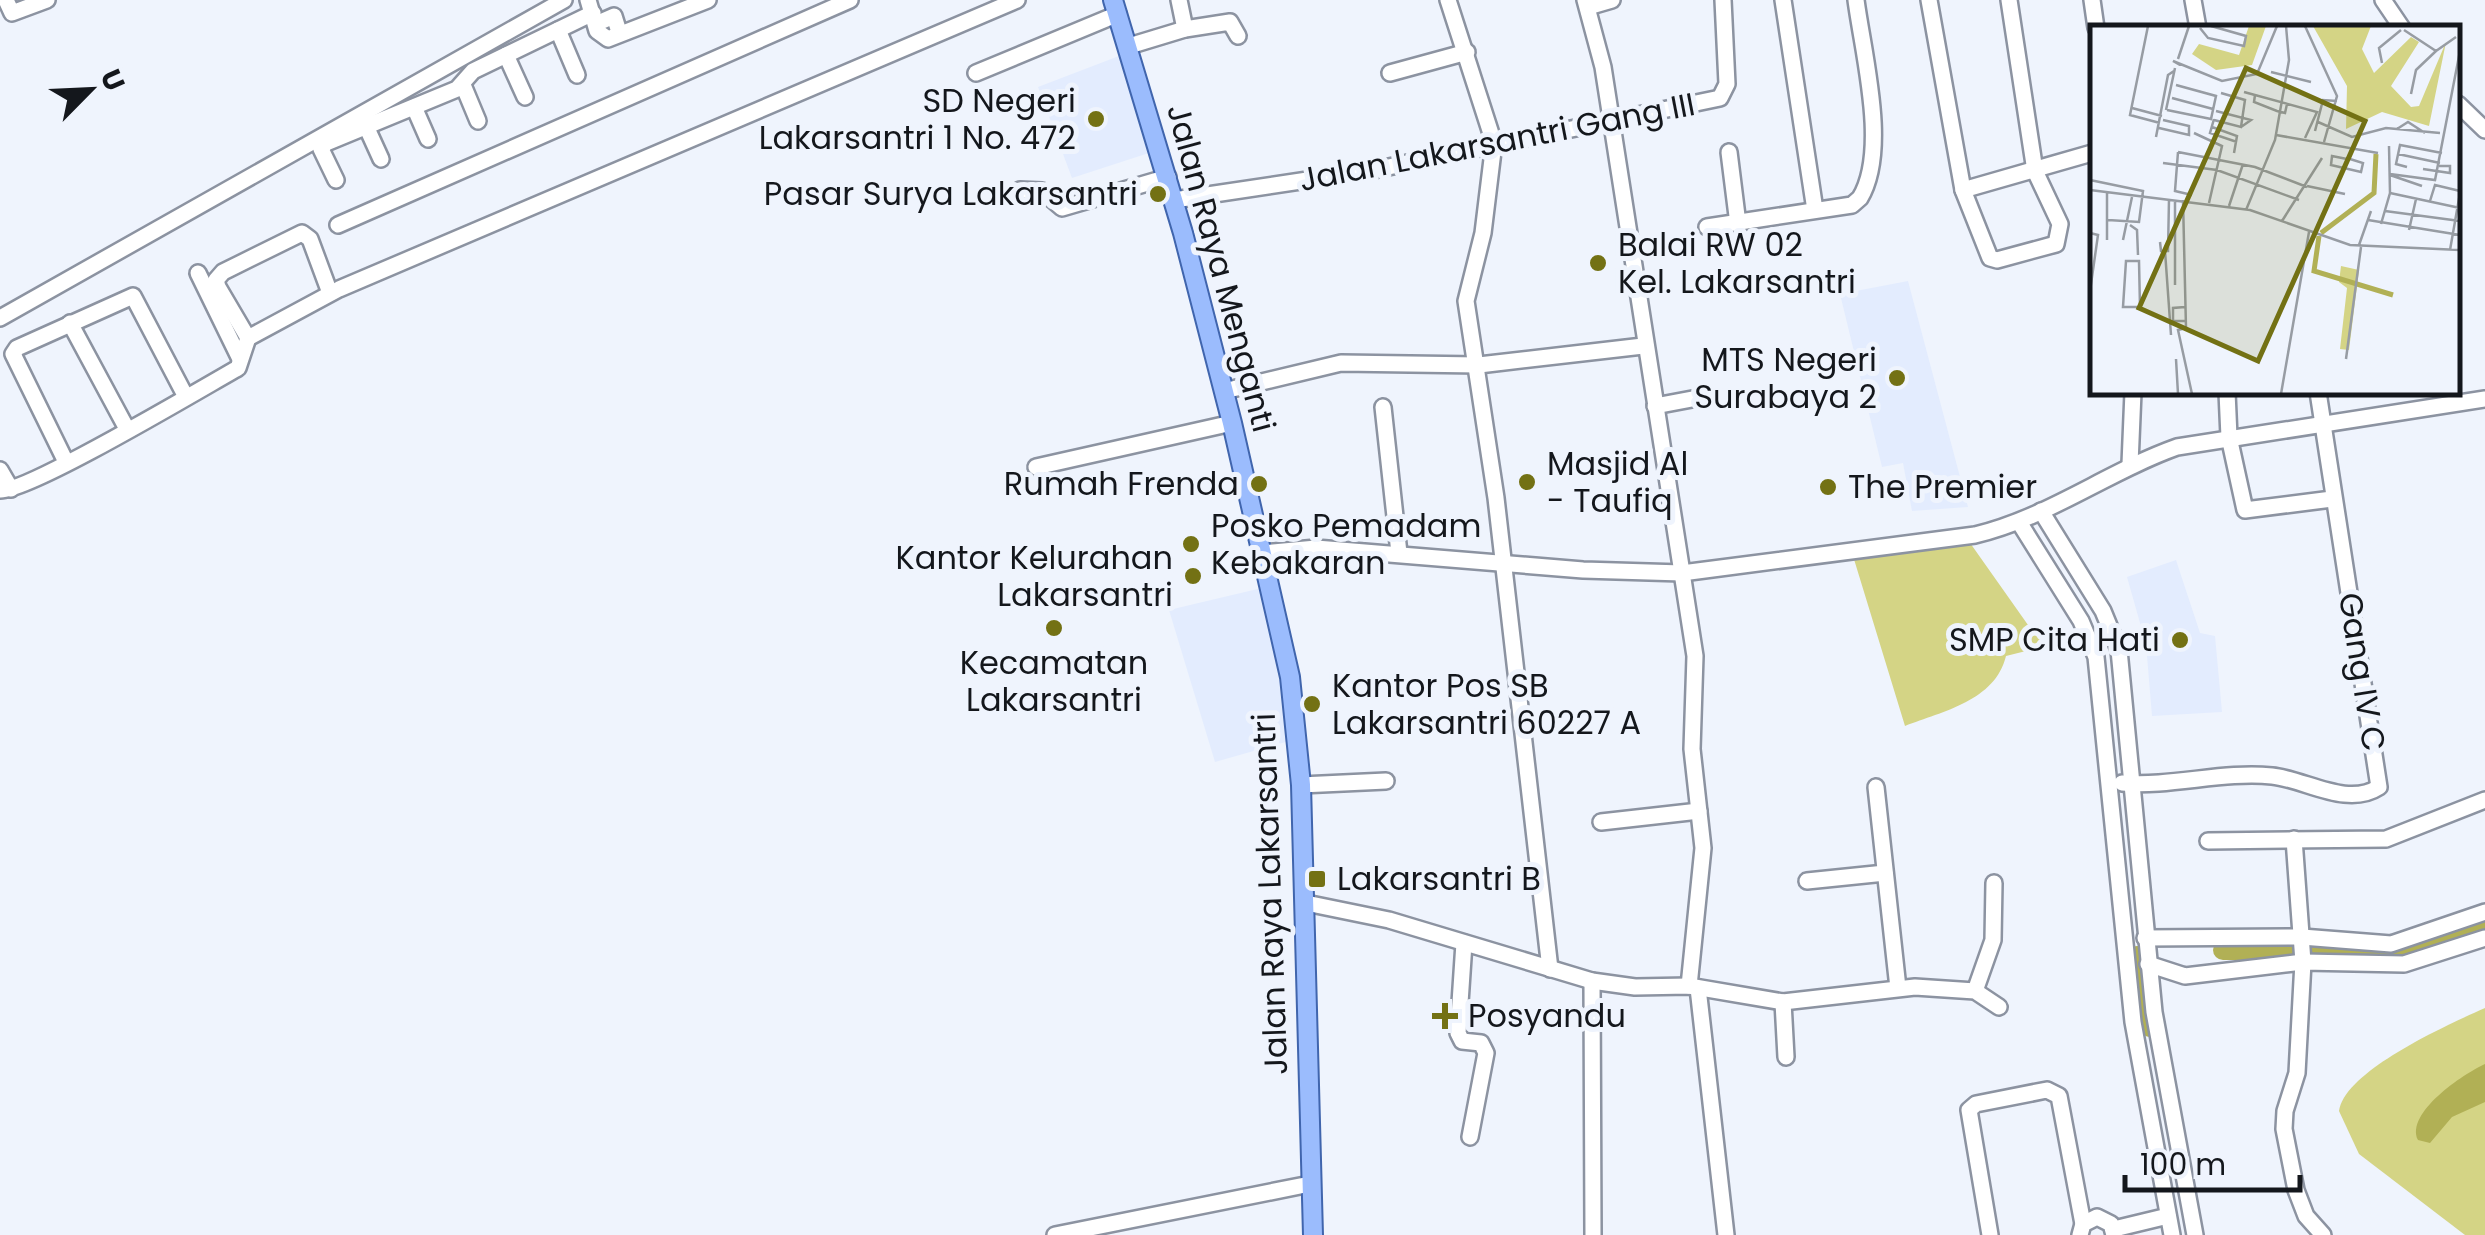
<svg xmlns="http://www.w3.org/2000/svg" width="2485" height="1235" font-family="Poppins,sans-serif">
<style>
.built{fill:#e3ecfe}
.green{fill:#d4d485}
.water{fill:#b1b055}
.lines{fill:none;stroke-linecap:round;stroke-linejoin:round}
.river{stroke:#b1b055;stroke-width:20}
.minor-casing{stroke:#8c93a1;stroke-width:20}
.major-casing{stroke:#4065ad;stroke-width:22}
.minor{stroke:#fff;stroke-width:15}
.major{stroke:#9bbcfd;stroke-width:18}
.poi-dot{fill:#737114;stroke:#eff4fd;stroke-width:4}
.labels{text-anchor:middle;stroke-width:10;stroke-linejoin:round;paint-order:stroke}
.poi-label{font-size:32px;fill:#14171c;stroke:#eff4fd;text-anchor:start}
.street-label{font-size:32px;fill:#14171c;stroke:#eff4fd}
.inset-river{fill:none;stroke:#b1b055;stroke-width:5}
.inset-road{fill:none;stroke:#979ca3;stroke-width:2.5}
.view{fill:#737114;fill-opacity:0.15;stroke:#737114;stroke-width:5}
.inset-edge{fill:none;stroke:#14171c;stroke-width:5}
</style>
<rect width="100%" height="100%" fill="#eff4fd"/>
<!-- built -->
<g class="built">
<path d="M1119,56l36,95 -83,27 -34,-91z"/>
<path d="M1908,281l60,226 -56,4 -9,-48 -21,4 -42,-173z"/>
<path d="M2176,560l24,73 15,3 7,76 -70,4 -6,-72 -19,-67z"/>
<path d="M1266,587l30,152 -81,23 -46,-152z"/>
</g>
<!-- green -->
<g class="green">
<path d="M1968,540l60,85 22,20 -44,11c-11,45 -63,55 -101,70l-52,-170z"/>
<path d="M2485,1008v227h-20l-106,-81 -20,-43c5,-40 110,-87 146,-103z"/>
</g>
<!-- water -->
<path class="water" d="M2485,1064v38l-33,15 -22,26 -12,-3c-13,-27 45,-66 67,-76z"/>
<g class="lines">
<!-- river -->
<g class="river">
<path d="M2223,950h65"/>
<path d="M2317,950l93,-3 75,-27"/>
<path d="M2137,956l13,71"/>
</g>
<defs>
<g id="minor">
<path d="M6,0l6,13 35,-13"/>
<path d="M588,0l9,31 11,8 100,-39"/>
<path d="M1179,0l6,29"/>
<path d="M1448,0l46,143 -11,90 -17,68 30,197 54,471"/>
<path d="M1585,0l18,67 92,589 -3,93 11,99 -14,138"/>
<path d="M1783,0l32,210"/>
<path d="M1929,0l34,190 129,-37"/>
<path d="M2092,0l4,28"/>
<path d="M2193,0l5,28"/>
<path d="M2383,0l19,28"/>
<path d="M1588,7l24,-7"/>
<path d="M598,23l16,-7 5,16"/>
<path d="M558,30l19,45"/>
<path d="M1129,46l56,-17 45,-7 8,14"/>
<path d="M506,55l19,42"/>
<path d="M976,73l142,-59"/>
<path d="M1390,73l77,-21"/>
<path d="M463,85l15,36"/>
<path d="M2458,104l27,26"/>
<path d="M414,107l14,32"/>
<path d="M366,126l15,33"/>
<path d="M1729,152l9,72"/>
<path d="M336,180l-15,-31 5,-6 131,-54 16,-18 120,-58"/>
<path d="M1020,190l22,1 20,17 106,-31"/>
<path d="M1963,190l27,68 7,2 59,-16 4,-20 -25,-53 -26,-171"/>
<path d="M1174,200l200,-30 346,-72 7,-14 -4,-84"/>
<path d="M338,225l512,-225"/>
<path d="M1707,227l145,-22 8,-7c29,-48 3,-144 -4,-198"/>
<path d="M198,273l42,86"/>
<path d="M0,318l564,-318"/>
<path d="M70,323l57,106"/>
<path d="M248,338l-30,-51 -2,-7 7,-8 79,-39 8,6 20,54"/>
<path d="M1224,391l117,-28 138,2 164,-19"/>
<path d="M2227,392l2,45 16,73 87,-11"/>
<path d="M1655,406l53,-10"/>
<path d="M1383,407l16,146"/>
<path d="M66,462l-53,-108 4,-6 116,-52 53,101"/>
<path d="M2130,464l3,-72"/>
<path d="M1036,467l196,-44"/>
<path d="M0,470l11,19"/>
<path d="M0,490c25,4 204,-103 238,-122l10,-30 91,-49 678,-289"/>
<path d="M2041,511l62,100 16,39 35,362 41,223"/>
<path d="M2019,522l62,99 15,36 37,365 39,213"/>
<path d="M1262,553l54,-5 267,22 99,3 293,-38c72,-17 132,-63 202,-88l308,-48"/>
<path d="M2122,783c50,4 101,-12 150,-7 33,3 75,32 107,11l-61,-395"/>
<path d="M1301,785l85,-4"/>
<path d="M1876,787l22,201"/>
<path d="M1601,822l98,-11"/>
<path d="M2294,839l9,123 -6,111 -12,38 -1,18 12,61 10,26 17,19"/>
<path d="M2208,841l178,-2 99,-39"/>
<path d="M1807,881l78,-8"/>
<path d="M1306,903l83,17 203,61 43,6 54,-1 94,16 132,-15 60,4 24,16"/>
<path d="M2145,938l157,-1 89,7 94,-32"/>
<path d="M1464,943l-6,90 4,8 19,2 5,10 -16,84"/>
<path d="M2148,964l37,12 118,-14 101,2 81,-26"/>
<path d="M1592,981l1,254"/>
<path d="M1698,988l28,247"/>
<path d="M1975,991l18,-51 1,-57"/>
<path d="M1783,1002l3,55"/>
<path d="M2114,1229l54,-13"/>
<path d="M1055,1235l255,-51"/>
<path d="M1990,1235l-21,-125 7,-6 71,-14 12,6 24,128"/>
<path d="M2080,1235l3,-11 14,-7 14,7 3,11"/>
</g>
<path id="major" d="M1113,0l70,233 49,190 58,254 11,108 12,450"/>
</defs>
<!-- minor casing -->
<use href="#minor" class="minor-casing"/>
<!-- major casing -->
<use href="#major" class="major-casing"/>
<!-- minor -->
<use href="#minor" class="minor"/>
<!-- major -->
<use href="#major" class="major"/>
</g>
<!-- markers -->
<g class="poi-dot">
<circle cx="1096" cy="119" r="10"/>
<circle cx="1158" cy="194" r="10"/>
<circle cx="1598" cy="263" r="10"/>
<circle cx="1897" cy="378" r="10"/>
<circle cx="1527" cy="482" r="10"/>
<circle cx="1259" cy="484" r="10"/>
<circle cx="1828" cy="487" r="10"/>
<circle cx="1191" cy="544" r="10"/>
<circle cx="1193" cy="576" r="10"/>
<circle cx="1054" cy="628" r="10"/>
<circle cx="2180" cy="640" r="10"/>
<circle cx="1312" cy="704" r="10"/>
<rect x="1307" y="869" width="20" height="20" rx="5"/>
<path d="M1440 1001h10v10h10v10h-10v10h-10v-10h-10v-10h10z"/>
</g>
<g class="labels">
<!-- poi labels -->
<g class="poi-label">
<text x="1076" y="112" text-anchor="end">SD Negeri<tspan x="1076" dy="37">Lakarsantri 1 No. 472</tspan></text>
<text x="1138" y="205" text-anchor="end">Pasar Surya Lakarsantri</text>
<text x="1618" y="256">Balai RW 02<tspan x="1618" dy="37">Kel. Lakarsantri</tspan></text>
<text x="1877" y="371" text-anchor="end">MTS Negeri<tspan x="1877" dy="37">Surabaya 2</tspan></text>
<text x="1547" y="475">Masjid Al<tspan x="1547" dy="37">- Taufiq</tspan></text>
<text x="1239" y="495" text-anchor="end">Rumah Frenda</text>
<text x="1848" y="498">The Premier</text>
<text x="1211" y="537">Posko Pemadam<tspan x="1211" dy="37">Kebakaran</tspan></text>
<text x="1173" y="569" text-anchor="end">Kantor Kelurahan<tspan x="1173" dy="37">Lakarsantri</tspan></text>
<text x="2160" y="651" text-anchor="end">SMP Cita Hati</text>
<text x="1054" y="674" text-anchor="middle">Kecamatan<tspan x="1054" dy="37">Lakarsantri</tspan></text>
<text x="1332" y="697">Kantor Pos SB<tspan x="1332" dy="37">Lakarsantri 60227 A</tspan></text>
<text x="1337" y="890">Lakarsantri B</text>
<text x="1468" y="1027">Posyandu</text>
</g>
<!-- street labels -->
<g class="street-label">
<text transform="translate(1497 142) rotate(-11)" y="11">Jalan Lakarsantri Gang III</text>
<text transform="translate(1221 268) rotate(75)" y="11">Jalan Raya Menganti</text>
<text transform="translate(2362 672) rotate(81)" y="11">Gang IV C</text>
<text transform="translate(1270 894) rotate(-92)" y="11">Jalan Raya Lakarsantri</text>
</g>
</g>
<!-- overview -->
<g transform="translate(2090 25)">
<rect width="370" height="370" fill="#eff4fd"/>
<path d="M159,1h17l-14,39 -36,5 -24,-16 7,-10 40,11zM223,1h58l-9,23 12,24 37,-36 8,5 -28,44 20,21 8,-1 27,-64 -17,84 -47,-14 -36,17 1,-43zM251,241l18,4 -10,80 -9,-1 7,-61 -8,-6z" fill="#d4d485"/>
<path class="inset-river" d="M231,208l53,-40 2,-39M229,211l-5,35 79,24"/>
<path class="inset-road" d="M58,1l-18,89 30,8M215,1l32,70 -13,46M110,3l8,10 36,8 2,-10 -35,-10M314,5l32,21 20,-14M88,34l11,-33M292,38l-3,-15 22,-18M90,40l-7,-4 49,20 35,-7 20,-48M181,47l40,10M154,67l73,20 -12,26M321,69l5,-24 20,-19M165,70l-1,7 23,9 8,2 2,-9M82,73l41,11M42,83l30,8M76,85l9,-42M77,85l44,9 5,-23 -40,-11M126,86l35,9 -10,7M124,94l-4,14 27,9M124,95l27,7 4,-27 -24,-7M228,97l34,15 34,-9 54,5M122,102l25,9 -3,17M69,103l30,7v-9l-26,-6M307,104l11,-7 17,11M225,106l8,-31 14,1M104,108l28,13 -13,57M186,110l102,18M66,112l12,-62 6,-4M88,127l77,15 52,20M88,127l-3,39 17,4M308,129l42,9M257,134l-15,-3 -1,9 30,7 2,-9 -13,-4M73,138l54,7 82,30M317,142l-11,-3 4,-19 42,8M333,144l27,4v-7h-11M300,149l45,6 25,-129M300,150l32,11M0,155l53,11 -4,31 -31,-2M217,161l38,8M0,165l160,20 100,35 110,5M17,168v47M300,168l70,15M93,175l3,128 -8,2 14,64M340,176l5,-16 25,6M139,181l14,-42M156,185l29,-70 14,-80 -3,-34M295,186l75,10M278,195l92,15M192,196l40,-63M291,199l9,-31 -1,-47M40,200l7,5 1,25M319,205l7,-31M0,208l8,2 -8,56M33,215l9,-43M70,217l1,9h7l1,-52M269,220l12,-34M360,225l10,-57M75,226l6,84M36,236h13l1,46h-17zM85,260v-84M95,282l-12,1v13h13M86,334l2,35M256,334l15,-112M191,369l28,-162"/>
<path class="view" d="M156,43l119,53 -107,240 -119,-53z"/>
<rect width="370" height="370" class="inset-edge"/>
</g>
<!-- north arrow -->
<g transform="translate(90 90) rotate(66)" stroke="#eff4fd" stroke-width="8" paint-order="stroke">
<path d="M0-8L18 38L0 25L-18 38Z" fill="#14171c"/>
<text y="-15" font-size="28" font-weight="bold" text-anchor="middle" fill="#14171c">U</text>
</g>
<!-- scale -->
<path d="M2125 1175v15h175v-15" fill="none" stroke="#14171c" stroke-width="5"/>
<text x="2140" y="1175" font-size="30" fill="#14171c" stroke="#eff4fd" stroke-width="8" paint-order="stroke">100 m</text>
</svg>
